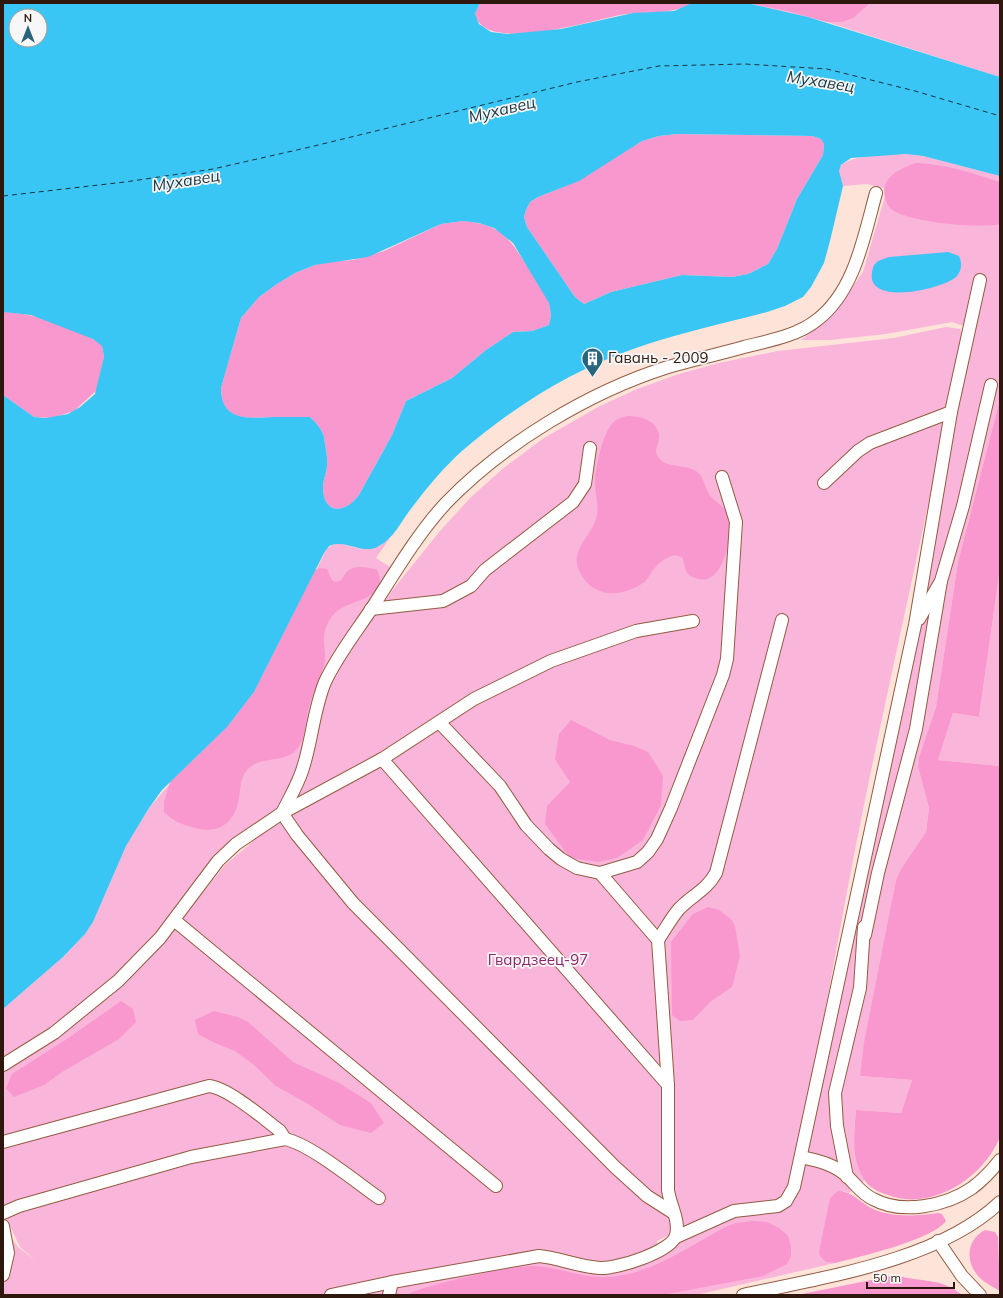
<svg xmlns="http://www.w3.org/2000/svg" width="1003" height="1298" font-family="Mulish,sans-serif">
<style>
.green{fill:#fab5da}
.forest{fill:#f898ce}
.water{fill:#3ac6f5;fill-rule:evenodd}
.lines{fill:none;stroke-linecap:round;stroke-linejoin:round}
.ferry{stroke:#193540;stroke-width:1;stroke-dasharray:5 4;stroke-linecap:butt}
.minor-casing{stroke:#935b41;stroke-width:14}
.minor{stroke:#fff;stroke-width:12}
.labels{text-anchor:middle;stroke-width:3.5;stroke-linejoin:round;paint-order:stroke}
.poi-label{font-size:15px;fill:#2e170d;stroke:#f7f7f7;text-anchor:start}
.park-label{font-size:15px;fill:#8e2468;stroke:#f7f7f7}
.water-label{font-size:16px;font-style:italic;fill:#193540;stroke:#f7f7f7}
</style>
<rect width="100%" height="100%" fill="#fee4d8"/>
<!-- green -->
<g class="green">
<path d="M747,3h253v74l-173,-55z"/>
<path d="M906,154l17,2 77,20v223l-42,163 -22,145 -17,50 -1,10 11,41 -3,24 -25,37 -5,11 -36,196 52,4 -11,33 -45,-3c-3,25 -3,48 9,70l-16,13 -5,-2 -18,71 9,1 -139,32h-370l212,-35 57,12 84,-32 52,-22 10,-3 34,-4 33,-58 73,-345 83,-482 -12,-4 -66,12 -56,6h-29l21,-17 22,-24 19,-27 24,-83 -20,-5 -24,2c-1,-5 -4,-11 -4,-15 1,-17 53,-16 67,-17z"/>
<path d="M946,327l14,2 3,5c-30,156 -66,310 -98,466 -26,126 -46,253 -72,379l-14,23 -96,26 -26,13v7l-50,16 -81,-10 -208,41h-315v-68l15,20 17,13 -15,-13 -17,-36v-142l121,-86 36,-37 65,-81 57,-48 52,-146 57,-79 49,-61 31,-34 34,-30 39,-29 56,-32 37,-17 42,-15 40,-11 59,-12 116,-13z"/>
<path d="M391,536l-15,22 14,9 -4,7 6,3 -49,68 -53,147 -13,17 -14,12 -127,136 -64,58 -69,44v-50l60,-52 22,-23 8,-12 33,-76 23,-38 116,-134 62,-126 10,-5 24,6 19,-3z"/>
<path d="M1000,568v198l-62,-6 15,-47 26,4z"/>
</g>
<!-- forest -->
<g class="forest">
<path d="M480,3h212c-22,13 -47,8 -72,12 -27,5 -136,40 -145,-1z"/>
<path d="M747,3h123l-17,15 -11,4h-15l-39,-11z"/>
<path d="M678,134l134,2 9,3 3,5 -1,11 -26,44 -20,50 -9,15 -20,10 -16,3 -50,-2 -71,17 -27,12 -9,-7 -48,-70 -3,-10 2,-7 4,-8 8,-5 28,-11 76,-45 17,-5z"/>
<path d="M916,163c29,1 57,10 84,19v42c-20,5 -96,-2 -110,-16 -4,-5 -6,-12 -6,-17 0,-16 20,-24 32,-28z"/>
<path d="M463,221c38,3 47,18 66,48 7,11 15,22 20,34l2,12 -2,10 -17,6 -19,1 -27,18 -34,28 -46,23 -14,34 -33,60c-14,19 -36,20 -36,-8 0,-7 4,-15 4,-22 1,-8 -2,-19 -3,-28 -2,-8 -8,-14 -14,-20 -12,0 -24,0 -37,0 -24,1 -52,6 -52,-29l20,-70 18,-21 18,-13 18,-11 20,-8 13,-3 25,-2 31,-9 57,-27z"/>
<path d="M3,312c32,1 67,14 95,30l4,4 2,11 -7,33 -23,21 -22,7 -18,-1 -31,-22z"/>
<path d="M1000,399v169l-21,149 -26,-4 -15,47 62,6v371c-16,40 -68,75 -112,58 -9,-3 -19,-7 -24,-16 -13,-20 -10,-47 -8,-69l45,3 11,-33 -52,-4 4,-33 32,-163 5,-11 25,-37 3,-24 -11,-41 1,-10 17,-50 22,-145z"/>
<path d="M628,416c12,0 29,4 31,19 1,9 -7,15 0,23 9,11 26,6 37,13 9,6 8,17 15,26 5,5 11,8 15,14 10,17 -2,75 -27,68 -4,-1 -8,-2 -11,-5 -4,-5 -3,-11 -6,-17l-8,-2c-8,3 -15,7 -20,14 -4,4 -6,11 -11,14 -10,7 -28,13 -40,9 -10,-3 -16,-8 -21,-16 -17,-25 12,-40 15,-61 2,-12 -3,-25 -2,-36 1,-14 8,-45 17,-55 4,-5 10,-7 16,-8z"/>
<path d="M320,568l7,1 5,11 3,2c10,-1 7,-7 14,-12 7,-5 20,-3 28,0 13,28 -22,29 -37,39 -7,4 -14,15 -15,22 -3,10 1,20 0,30 -3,16 -12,30 -16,46 -4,13 -3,33 -13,43 -13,14 -36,5 -49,20 -8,10 -6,21 -9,32 -4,20 -18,31 -39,27 -15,-4 -24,-6 -35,-17v-10l6,-20 57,-55 27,-35 61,-122z"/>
<path d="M571,720l39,20 24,6 14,6 15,24 -2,29 -18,35 -26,18 -19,4 -28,-4 -25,-34 2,-18 23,-24 -15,-23 4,-25z"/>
<path d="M708,907l11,3 12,9 4,7 5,30 -8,31 -22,15 -17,18 -13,1 -8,-6 -1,-73 22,-28z"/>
<path d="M121,1001l12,8 3,13 -17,17 -57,33 -18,13 -30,12 -8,-9 6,-14 55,-35z"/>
<path d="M214,1011l24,6 10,5 45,40 46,21 32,20 13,20 -13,10 -31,-8 -32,-21 -32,-18 -22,-21 -19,-14 -22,-9 -15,-8 -3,-14z"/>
<path d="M838,1191c13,0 22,11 33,17 20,10 45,8 67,5l4,1 4,7c-14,19 -87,36 -111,42l-9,-1 -6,-6 -1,-4 11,-54z"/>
<path d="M753,1221l14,1 12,6 9,8 3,11v9l-4,8 -24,12 -101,19h-255c16,-10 107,-30 127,-29 26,1 49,13 75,11 43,-3 79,-30 116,-50l11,-4z"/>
<path d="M985,1230l10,2 3,5 2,54c-7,-4 -15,-8 -21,-14 -14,-15 -13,-37 6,-47z"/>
<path d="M896,1275c25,8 45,2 66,20h-165z"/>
</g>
<!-- water -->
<g class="water">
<path d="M3,3h477l-5,11 4,10 12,8 17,2 53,-5 72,-16 41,-2 18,-8h55l61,14 192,60v99l-77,-20 -17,-2 -55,4 -10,7 -2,6 4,15 -13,55 -6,22 -13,24 -8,10 -18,9 -18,6c-44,12 -89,21 -131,36 -64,22 -123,59 -174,103 -19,17 -36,38 -52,59 -9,12 -17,29 -31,36 -16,10 -34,-8 -50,0l-5,7 -70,139 -27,35 -65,63 -13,18 -23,38 -33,76 -8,12 -22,23 -60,52v-614l31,22 12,1 22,-4 12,-7 15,-13 9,-37 -2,-11 -9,-7 -62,-24 -28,-3zM16,16h24v24h-24zM678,134l134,2 9,3 3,5 -1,11 -26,44 -20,50 -9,15 -20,10 -16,3 -50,-2 -71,17 -27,12 -9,-7 -48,-70 -3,-10 2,-7 4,-8 8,-5 41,-16 63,-40 17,-5zM463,221l16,2 15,5 19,15 36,60 2,12 -2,10 -17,6 -19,1 -27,18 -34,28 -46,23 -14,34 -33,60c-14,19 -36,20 -36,-8 0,-7 4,-15 4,-22 1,-8 -2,-19 -3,-28 -2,-8 -8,-14 -14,-20 -12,0 -24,0 -37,0 -24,1 -52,5 -52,-29l20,-70 18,-21 18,-13 18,-11 20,-8 53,-8 73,-33z"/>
<path d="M948,252l11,4c3,7 3,14 -2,20 -11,13 -101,34 -83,-11l4,-4 11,-4z"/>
</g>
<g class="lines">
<!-- ferry -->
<path class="ferry" d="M3,196l122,-14 88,-13 97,-22 267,-65 82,-16 86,-2 82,5 88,22 85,25"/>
<defs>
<g id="minor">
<path d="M824,483l34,-32 12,-8 81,-31"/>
<path d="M371,609l72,-8 28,-15 14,-16 88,-68 12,-18 5,-36"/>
<path d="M919,619l22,-38 22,-75 28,-121"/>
<path d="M439,722l61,64 26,39 23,24 12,10 16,9 23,5 37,-11 11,-10 9,-13 14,-31 52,-133 4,-16 9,-137 -14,-45"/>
<path d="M382,759l286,326"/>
<path d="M282,813c7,-14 15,-27 20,-42 10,-29 11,-60 23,-89 12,-26 31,-50 47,-74 22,-34 46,-75 74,-105 58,-60 143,-111 222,-136 25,-7 51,-13 76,-20 24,-6 53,-11 73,-27 38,-29 47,-84 59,-127"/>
<path d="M282,813l15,22 56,68 262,264 32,29 25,16"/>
<path d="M174,920l322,266"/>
<path d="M865,935l13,-62 38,-144 25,-148"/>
<path d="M658,940c7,-10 13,-22 21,-31 13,-14 27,-18 37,-36l66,-253"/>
<path d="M3,1065l51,-32 64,-52 42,-43 58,-77 18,-17 46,-31 100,-54 92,-60 77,-38 85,-30 57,-10"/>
<path d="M285,1139c25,5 71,43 94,59"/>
<path d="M3,1142l206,-56c19,2 54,32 71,45l5,8 -94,18 -172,49 -16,7"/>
<path d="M801,1157c18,4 33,7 47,20 8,8 14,17 25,22 29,16 73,7 99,-11 11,-8 20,-18 28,-28"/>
<path d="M847,1177l-10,-51 -2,-33 25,-105 4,-61"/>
<path d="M3,1226l5,27 -5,22"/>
<path d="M676,1237l58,-26 44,-5 8,-5 8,-14 121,-562 36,-213 29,-132"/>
<path d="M938,1241l24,35 18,19"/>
<path d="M331,1295l61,-13 147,-26c21,2 40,11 61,12 16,1 72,-16 76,-33 4,-14 -6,-30 -8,-45v-105l-10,-145 -58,-67"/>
<path d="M389,1295l3,-13"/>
<path d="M743,1295c81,-18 195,-34 257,-93"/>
</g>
</defs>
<!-- minor casing -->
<use href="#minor" class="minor-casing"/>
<!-- minor -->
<use href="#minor" class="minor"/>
</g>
<!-- icons -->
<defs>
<symbol id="building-pin" viewBox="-11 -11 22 30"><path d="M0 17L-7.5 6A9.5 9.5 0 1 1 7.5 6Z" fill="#28657c" stroke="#f7f7f7"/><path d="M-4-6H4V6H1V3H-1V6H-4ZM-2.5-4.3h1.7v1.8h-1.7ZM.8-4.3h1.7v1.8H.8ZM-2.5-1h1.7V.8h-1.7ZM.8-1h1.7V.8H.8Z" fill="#fff"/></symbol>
</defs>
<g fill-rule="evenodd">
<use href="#building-pin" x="580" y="346" width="25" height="34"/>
</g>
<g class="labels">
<!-- poi labels -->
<g class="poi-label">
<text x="608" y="363">Гавань - 2009</text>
</g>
<!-- park labels -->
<g class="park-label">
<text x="538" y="965">Гвардзеец-97</text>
</g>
<!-- water labels -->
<g class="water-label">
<text transform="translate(821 81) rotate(9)" y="6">Мухавец</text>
<text transform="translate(502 109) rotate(-13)" y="6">Мухавец</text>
<text transform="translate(186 180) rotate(-9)" y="6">Мухавец</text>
</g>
</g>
<!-- border -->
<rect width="1003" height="1298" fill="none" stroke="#2e170d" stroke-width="8"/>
<!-- north arrow -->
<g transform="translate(28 28)"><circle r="19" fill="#f7f7f7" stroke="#a79d99"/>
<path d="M0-3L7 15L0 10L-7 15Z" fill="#28657c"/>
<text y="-6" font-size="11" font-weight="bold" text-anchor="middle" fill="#2e170d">N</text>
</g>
<!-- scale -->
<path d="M867 1282v6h87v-6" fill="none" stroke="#2e170d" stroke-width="2"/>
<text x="873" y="1282" font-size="12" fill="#2e170d" stroke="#f7f7f7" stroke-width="3" paint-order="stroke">50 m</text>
</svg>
